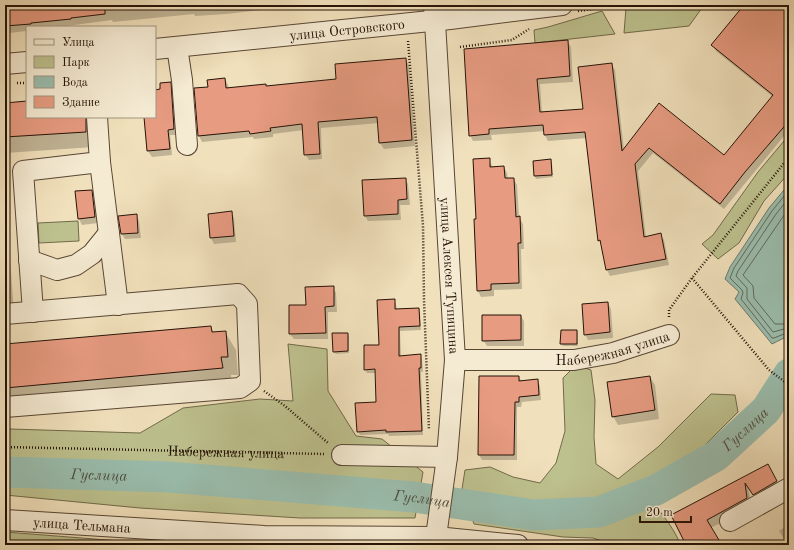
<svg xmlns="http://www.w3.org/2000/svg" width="794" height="550" font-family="'Old Standard TT',serif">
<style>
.green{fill:#bdc18e;stroke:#716a4a}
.water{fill:#9abdad;stroke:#6b796b}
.shadow{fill:#0003}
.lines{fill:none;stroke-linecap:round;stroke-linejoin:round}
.shore{stroke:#60685a;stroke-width:1}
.river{stroke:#9abdad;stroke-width:31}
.building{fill:#e79b81;stroke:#251307}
.minor-casing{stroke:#584634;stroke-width:22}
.path{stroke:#251307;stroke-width:2.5;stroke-dasharray:1 2;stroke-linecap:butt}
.minor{stroke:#f5ebd3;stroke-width:20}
.labels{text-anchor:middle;stroke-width:4;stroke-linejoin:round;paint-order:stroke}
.street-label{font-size:14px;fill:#251307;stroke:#f5ebd3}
.water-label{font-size:15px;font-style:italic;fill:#4e4e41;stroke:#f5ebd3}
</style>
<rect width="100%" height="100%" fill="#f0e0bb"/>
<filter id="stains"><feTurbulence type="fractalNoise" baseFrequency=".005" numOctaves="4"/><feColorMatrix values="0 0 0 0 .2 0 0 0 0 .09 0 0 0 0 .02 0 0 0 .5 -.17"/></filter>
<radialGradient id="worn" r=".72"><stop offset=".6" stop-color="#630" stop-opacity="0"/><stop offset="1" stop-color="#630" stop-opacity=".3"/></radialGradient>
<!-- green -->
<g class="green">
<path d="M641,5h63l-15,21 -65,7 2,-25z"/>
<path d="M602,11l13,23 -80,9 -1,-13 14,-3z"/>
<path d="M789,135v38l-25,28 -25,42 -21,16 -16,-15 11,-9 45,-63z"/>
<path d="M78,221l1,20 -40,2 -1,-20z"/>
<path d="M288,344l39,5 1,42 28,45 26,3 41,33 -8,46h-115l-160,-10 -135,-13v-66h5l130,4 43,-25 77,-9 33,2z"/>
<path d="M576,365l15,5 4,30 -1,37 2,27 22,15 40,-32 53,-53 24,1 3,17 -46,46 -53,31c17,16 32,34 42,56h-68l-20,-7 -30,-1 -89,-13 -12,-35 3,-19 25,-3 23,10 27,6 16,-20 9,-32 -2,-53z"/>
<path d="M5,532l115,9 10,4h-125z"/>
</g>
<!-- water -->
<path class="water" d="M789,184v160l-5,-6 -12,6 -37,-45 4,-7 -14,-13 5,-12 39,-59z"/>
<!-- shadow -->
<g class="shadow">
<path d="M5,5h296l-75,9 -31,2 -1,-2 -81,8 -1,-2 -53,7h-32v4l-18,2 -4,-7z"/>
<path d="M746,5h32l11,9v116l-65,79 -71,-56 -15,18 8,66 14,-3 4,6 5,25 -59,11 -3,-6 -5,-24 -3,-6 -12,-102 -39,3 -3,-6v-4l-54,4 1,5 -19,1 -3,-6 97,-94 4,6 2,35 -33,2 2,29 42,-3 27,-46 4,6 9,80 35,-45 65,51 49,-59 -57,-46 -3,-6z"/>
<path d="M405,59l4,6 6,81 -31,3 -4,-6 -1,-20 -58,5 1,31 -13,1 -4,-6 -1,-24 -31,4v3l-19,2 -1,-2 -51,5 -3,-6 10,-48 16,-9 3,6 1,4 38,-2 71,-7z"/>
<path d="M170,83l3,5 4,47h-7l2,20 -20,2 -4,-6 -3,-34h10v-26l6,-1z"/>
<path d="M27,102v15h68l-1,30 -89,6v-49z"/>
<path d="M489,159l4,9 11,-1 3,6 1,6h6l3,6 2,32 4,7 1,25h-3l1,40 -28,1v6l-13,1 -3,-6 -1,-71z"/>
<path d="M551,160l1,3 1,14 -17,2 -1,-3 -1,-14z"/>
<path d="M405,179l3,5 2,21h-10l1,15 -33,1 -3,-5z"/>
<path d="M5,188l9,125h-9z"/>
<path d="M91,191l4,6 3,26 -16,2 -3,-6 -3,-27z"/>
<path d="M231,213l3,5 2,24 -22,2 -3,-6 -2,-23z"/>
<path d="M136,215l3,6 2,17 -16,1 -3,-5z"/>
<path d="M333,287l3,6 1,19h-9v27h-34l-4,-5 17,-28z"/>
<path d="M394,300l2,4 1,6 21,-1 2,4 1,17 -21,1 1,26 19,-1 2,3 1,13h-2l2,63 -34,1 -1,-2 -28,1 -2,-4 19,-28 -1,-30h-9l-2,-4 15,-23z"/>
<path d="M608,303l3,6 2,29 -25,2 -3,-6z"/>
<path d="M521,316l3,5v25h-37l-4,-6z"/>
<path d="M211,327l3,6 11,-1 11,18 2,25h-7l1,12 -227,20v-62z"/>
<path d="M577,331l1,2v13h-15l-2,-3z"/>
<path d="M347,334l2,2v17l-13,1 -2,-2z"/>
<path d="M519,377l3,5 15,-2 3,6 1,14 -19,2 -1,5h-4v53h-35l-3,-5z"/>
<path d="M650,377l5,8 4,34 -41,6 -5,-9z"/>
<path d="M768,465l13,25 -22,13 -11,-15 4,18 -41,22 9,17h-33l-15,-29z"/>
<path d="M789,524v21h-1l-9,-14z"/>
<path d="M755,542l2,3h-10z"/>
</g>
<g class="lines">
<!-- shore -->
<g class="shore">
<path d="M789,190l-17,21 -38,57 -4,10 12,12 1,3 -2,6 31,39h2l10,-4 5,4"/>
<path d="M789,198l-13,16 -38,57 -2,5 11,12v11l26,33 11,-3 5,2"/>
<path d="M789,208l-46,67 10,11 1,12 21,26h14"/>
</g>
<!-- river -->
<path class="river" id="s1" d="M5,472l163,5 246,20 120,18 65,-3 57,-22 60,-34 50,-46 23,-36"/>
</g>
<!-- building -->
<g class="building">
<path d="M5,5h100v9l-34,4v1l-40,4v1l-26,2z"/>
<path d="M744,5h36l9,7v109l-44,51 -25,32 -71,-56 -14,16 9,73 17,-4 5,26 -60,11 -6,-30 -2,1 -13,-109 -41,3 -1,-10 -54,4v5l-20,2 -5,-87 104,-9 2,36 -33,3 3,33 43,-3 -5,-42 34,-4 10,88 37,-48 65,52 49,-60 -62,-50z"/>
<path d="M406,58l6,82 -33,3 -2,-26 -59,5 2,32 -16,1 -2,-31 -32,4 1,3 -21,3 -1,-3 -51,5 -4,-48 14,-1 -1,-7 18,-2 1,10 40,-4v2l70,-7 -1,-15z"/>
<path d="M171,82l3,47 -6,1 2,19 -23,2 -3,-34h11v-27l5,-1v-6z"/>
<path d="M27,101v16h59v15l-81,5v-34z"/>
<path d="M490,158v9l14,-1 1,12h9l2,39 4,-1 1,27h-3l1,40 -28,1v6l-14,1 -3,-72h2l-3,-60z"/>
<path d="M551,159l1,16 -18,1 -1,-15z"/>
<path d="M406,178l1,21 -9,1v14l-34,2 -2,-36z"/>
<path d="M92,190l3,27 -17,2 -3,-28z"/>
<path d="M232,211l2,25 -24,2 -2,-24z"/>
<path d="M137,214l1,19 -17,1 -3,-18z"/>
<path d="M334,286v20l-9,1 1,26 -37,1v-29h17l-1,-18z"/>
<path d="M395,299v10l24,-1 1,18 -21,1v29l22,-2v14h-2l3,63 -36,1v-2l-29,2 -2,-29 21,-1 -1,-33 -11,1v-25h15l-2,-45z"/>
<path d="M608,302l2,30 -26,3 -2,-31z"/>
<path d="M482,315h39v25l-39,1z"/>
<path d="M211,326l1,6 14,-1 2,26h-7l2,11 -218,20v-44z"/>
<path d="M561,330h16v14h-17z"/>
<path d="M332,333h16v18l-15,1z"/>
<path d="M479,376h40v5l19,-2 1,16 -20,2v5h-4l-1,53h-36z"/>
<path d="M650,376l5,34 -43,7 -5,-35z"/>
<path d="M768,464l9,17 -24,14 -8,-12 2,15 -40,22 15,25h-36l-15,-30z"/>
</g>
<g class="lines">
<defs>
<g id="minor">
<path id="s3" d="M434,5l21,355 -8,97 -11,80v8"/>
<path d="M177,47l5,33 5,65"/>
<path id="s4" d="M155,49l295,-30 112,-14"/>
<path d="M5,64l22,-2"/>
<path d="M100,162l18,143"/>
<path d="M29,260l28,10 19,-5 16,-11 17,-21"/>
<path d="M33,312l-10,-141 77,-9 -3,-45"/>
<path d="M5,314l233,-20 9,10 3,77 -10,7 -235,19"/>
<path id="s5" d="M455,360h119l39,-7 56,-18"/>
<path d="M342,455l105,2"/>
<path id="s6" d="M5,520l259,16 172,1 82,8"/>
<path d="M730,521l59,-33"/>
</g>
</defs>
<!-- minor casing -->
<use href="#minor" class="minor-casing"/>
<!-- path -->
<g class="path">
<path d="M578,11l45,-6"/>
<path d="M408,41l15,185 1,74 5,130"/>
<path d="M460,47l52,-7 17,-11"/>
<path d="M17,83h10"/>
<path d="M692,278l77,92 20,15"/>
<path d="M669,317v-7l23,-32 97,-121"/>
<path d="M264,391l21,15 43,37"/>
<path id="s2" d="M5,447l319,7"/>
</g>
<!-- minor -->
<use href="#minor" class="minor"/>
</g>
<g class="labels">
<!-- street labels -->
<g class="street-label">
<text dy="5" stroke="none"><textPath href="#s4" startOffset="193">улица Островского</textPath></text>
<text dy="5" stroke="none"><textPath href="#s3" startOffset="271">улица Алексея Тупицина</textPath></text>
<text dy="5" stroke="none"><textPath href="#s5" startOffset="159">Набережная улица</textPath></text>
<text dy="5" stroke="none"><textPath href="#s2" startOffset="221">Набережная улица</textPath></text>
<text dy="5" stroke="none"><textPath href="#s6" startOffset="77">улица Тельмана</textPath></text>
</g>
<!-- water labels -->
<g class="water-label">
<text dy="5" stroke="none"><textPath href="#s1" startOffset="766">Гуслица</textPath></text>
<text dy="5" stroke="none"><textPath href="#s1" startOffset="94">Гуслица</textPath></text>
<text dy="5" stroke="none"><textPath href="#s1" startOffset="418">Гуслица</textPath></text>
</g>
</g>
<!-- margin -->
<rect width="794" height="550" fill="none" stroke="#f0e0bb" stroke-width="20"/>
<rect x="6" y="6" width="782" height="538" fill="none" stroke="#251307" stroke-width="2"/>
<rect x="10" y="10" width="774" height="530" fill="none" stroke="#251307"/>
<!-- legend -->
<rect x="26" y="26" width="130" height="92" fill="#f5ebd3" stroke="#a29581"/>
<rect x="34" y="39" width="20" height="6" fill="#f5ebd3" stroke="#a29581"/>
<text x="62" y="46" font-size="12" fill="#251307">Улица</text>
<rect x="34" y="56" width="20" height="12" fill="#bdc18e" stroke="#a29581"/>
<text x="62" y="66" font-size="12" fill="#251307">Парк</text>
<rect x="34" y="76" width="20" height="12" fill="#9abdad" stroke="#a29581"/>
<text x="62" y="86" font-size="12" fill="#251307">Вода</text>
<rect x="34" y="96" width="20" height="12" fill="#e79b81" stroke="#a29581"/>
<text x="62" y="106" font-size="12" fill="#251307">Здание</text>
<!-- scale -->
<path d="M640 516v6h51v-6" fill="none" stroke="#251307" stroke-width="2"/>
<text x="646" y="516" font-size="12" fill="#251307" stroke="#f5ebd3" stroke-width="3" paint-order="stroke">20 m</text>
<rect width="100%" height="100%" filter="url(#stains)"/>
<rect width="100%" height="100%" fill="url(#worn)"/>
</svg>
